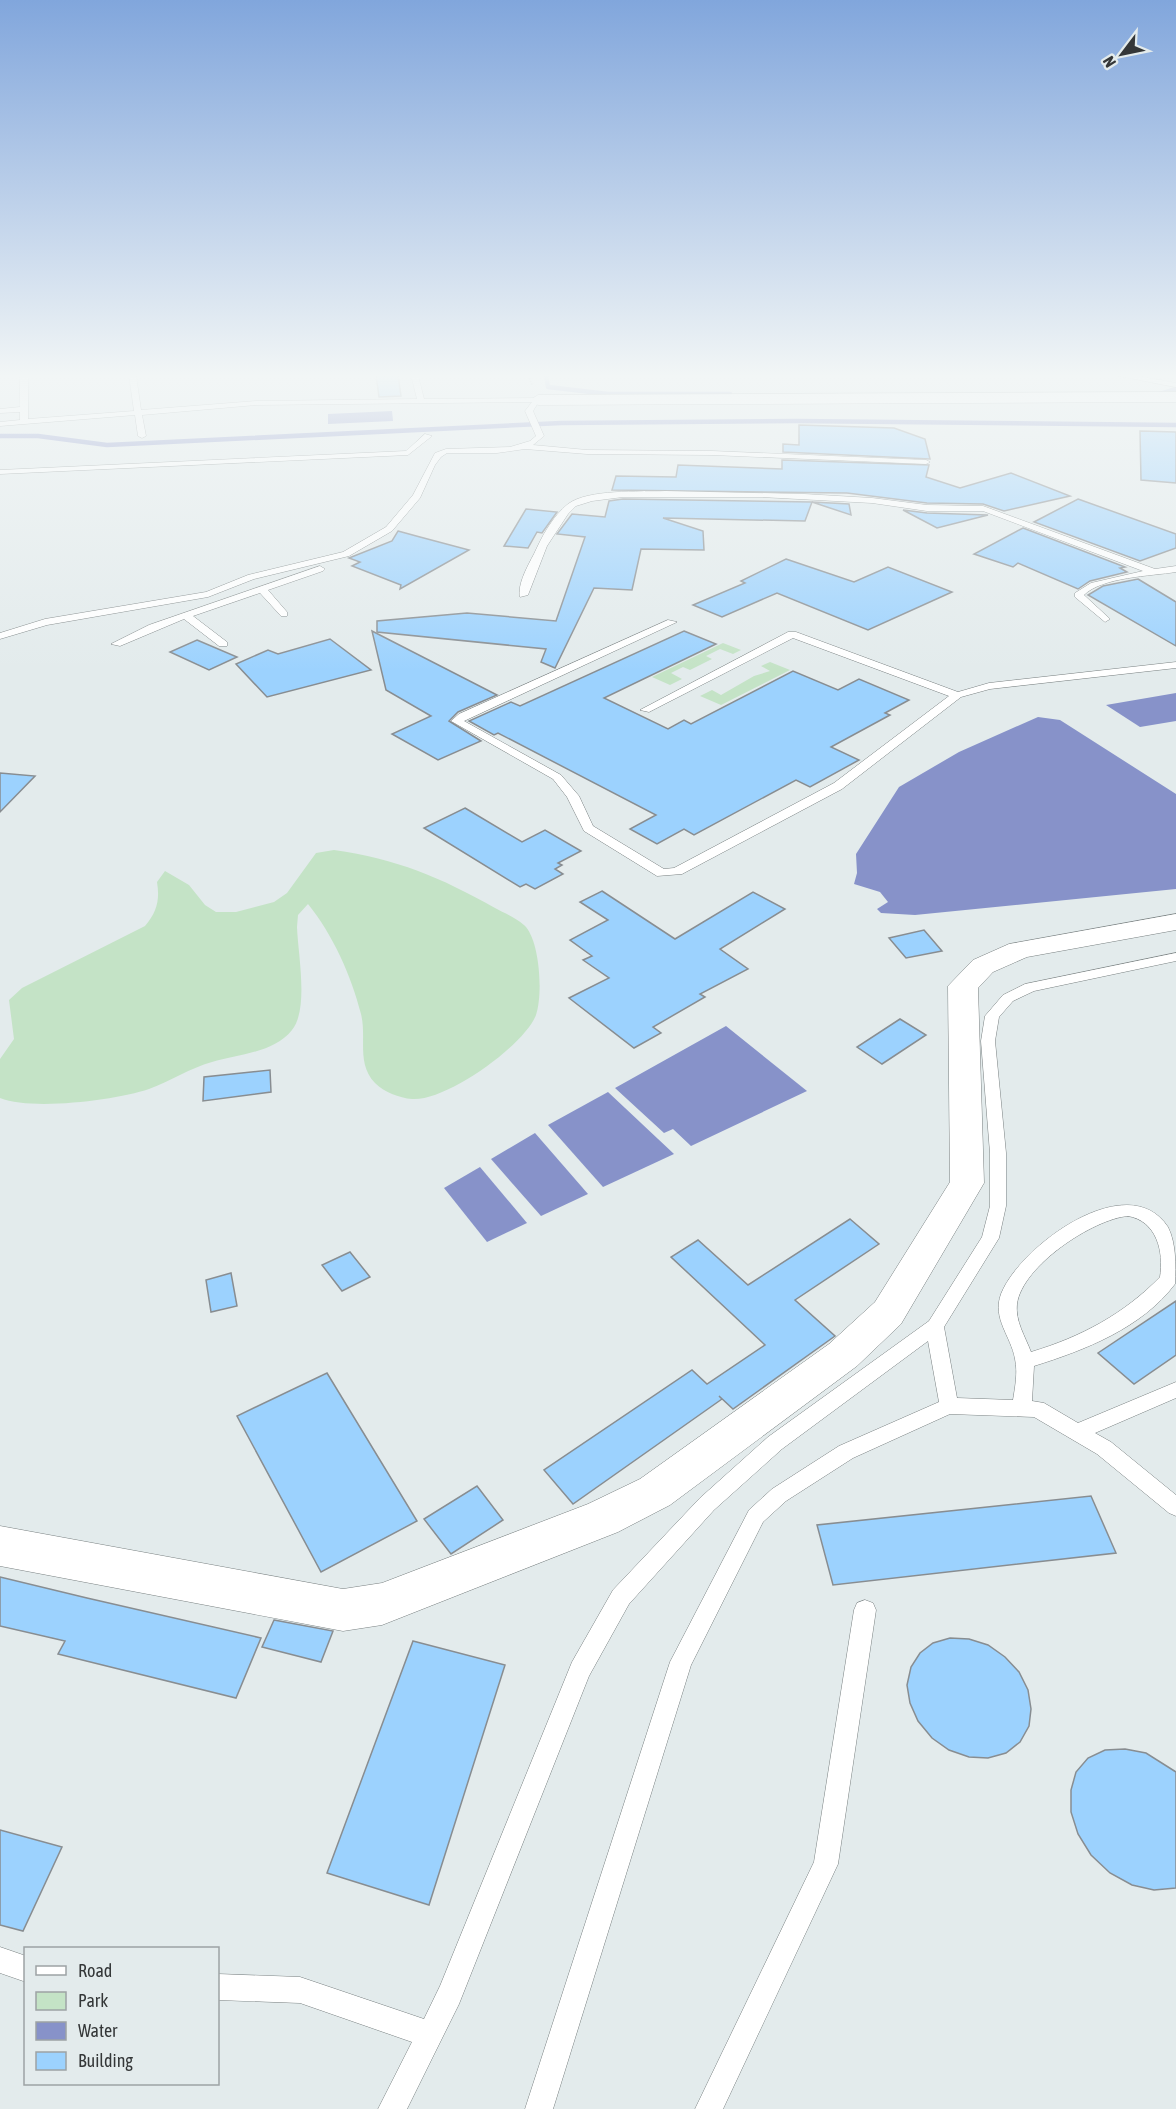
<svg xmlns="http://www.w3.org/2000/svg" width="1176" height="2109" font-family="'Asap Condensed',sans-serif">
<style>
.green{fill:#c4e3c6}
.water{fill:#8792c9}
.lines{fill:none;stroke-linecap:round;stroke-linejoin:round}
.stream{stroke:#8792c9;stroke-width:4.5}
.building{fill:#9cd2fe;stroke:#888d91;stroke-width:1.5}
.lane-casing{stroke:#798081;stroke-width:1}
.street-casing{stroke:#798081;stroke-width:1}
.secondary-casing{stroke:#798081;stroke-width:1}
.path{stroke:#8b9192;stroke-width:2;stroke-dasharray:1.5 1.5;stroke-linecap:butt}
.lane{fill:#fff;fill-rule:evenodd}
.street{fill:#fff;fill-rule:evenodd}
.secondary{fill:#fff;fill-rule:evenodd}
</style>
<rect width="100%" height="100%" fill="#e3ebec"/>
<!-- green -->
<g class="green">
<path d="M723,643l18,7 -8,4 -13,-5 -14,7 6,3 -22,11 -7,-3 -12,6 11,6 -12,6 -18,-8z"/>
<path d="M770,662l20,8 -69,35 -21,-9 12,-6 9,5 33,-19 16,-5 -9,-5z"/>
<path d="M334,850c63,9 106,27 161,58 9,5 24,11 31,19 14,17 17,67 10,88 -12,31 -91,87 -124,84 -13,-1 -28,-7 -37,-16 -19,-20 -8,-45 -14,-69 -10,-39 -28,-79 -53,-110l-10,11 -1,12c1,27 12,82 -5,103 -18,23 -54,24 -80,32 -22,6 -41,19 -63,27 -33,11 -116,22 -149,9v-39l14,-20 -5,-39 13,-12 123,-62c12,-14 15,-26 12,-44l8,-11 24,14 16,20 11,7h20l38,-10 13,-9 29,-40z"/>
</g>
<!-- water -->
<g class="water">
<path d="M392,411l1,10 -65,3v-10z"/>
<path d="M1176,693v28l-36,6 -34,-22z"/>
<path d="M1038,717l22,3 116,74v95l-261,26 -34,-2 -4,-4 11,-7 -8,-10 -26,-8 3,-11 -1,-19 43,-67 60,-35z"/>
<path d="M726,1026l81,65 -116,55 -18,-17 -9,4 -49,-45z"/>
<path d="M608,1092l66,62 -71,33 -55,-62z"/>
<path d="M535,1133l53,61 -47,22 -50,-57z"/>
<path d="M480,1167l47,56 -40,19 -43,-54z"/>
</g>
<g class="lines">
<!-- stream -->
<g class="stream">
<path d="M546,375l2,12 60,7h122"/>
<path d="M1160,394l16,-5"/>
<path d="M0,436h38l69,9 454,-22 235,-2 380,4"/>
</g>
</g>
<!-- building -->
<g class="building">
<path d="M376,375h22l3,21 -22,1z"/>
<path d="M799,425l95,3 31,11 5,20 -147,-7v-8l16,1z"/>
<path d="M1140,431l36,1v51l-35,-3z"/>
<path d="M782,460l147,5 -3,12 34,11 51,-15 59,23 -66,15 -21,-7 -56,-1 -80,-10 -235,-3 4,-14 60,1 2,-12 104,4z"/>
<path d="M623,499l189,3 -7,19 -142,-3 40,13 1,19 -63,-1 -9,41 -38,-2 -39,80 -14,-6 5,-13 -169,-17v-11l90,-8 89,8 29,-84 -28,-3 15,-20 33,3 4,-16z"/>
<path d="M1078,499l98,35v14l-36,13 -106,-39z"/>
<path d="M812,502l37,2 2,11z"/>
<path d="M526,509l31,3 -15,21 -5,-1 -9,16 -24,-2z"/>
<path d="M903,510l24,3 61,2 -51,13z"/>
<path d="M1023,528l102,39 -5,1 7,4 -37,9 -12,8 -60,-26 -5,4 -39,-13z"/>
<path d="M398,531l22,6 49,13 -69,39 1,-4 -49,-19 8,-4 -11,-4 43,-17z"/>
<path d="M786,559l68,23 34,-15 64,25 -84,38 -91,-37 -55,24 -29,-12 52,-22 -4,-2z"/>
<path d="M1138,579l38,23v44l-88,-51 15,-9z"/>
<path d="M372,631l125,64 -39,17 -9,9 32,20 -43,19 -46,-26 39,-18 -45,-26z"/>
<path d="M684,631l32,13 -112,54 64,31 16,-9 7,4 102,-53 45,19 21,-11 50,21 -24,13 5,2 -59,32 28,13 -49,27 -14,-7 -102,55 -10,-6 -27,15 -27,-15 26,-14 -158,-82 -4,2 -25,-14 42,-19 9,4z"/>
<path d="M330,639l41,31 -104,27 -31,-33 32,-14 10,4z"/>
<path d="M197,640l40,17 -28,13 -39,-18z"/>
<path d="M0,773l35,3 -35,36z"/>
<path d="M465,808l57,34 23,-12 36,21 -23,12 4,2 -7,4 8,5 -28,15 -9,-5 -6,3 -96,-59z"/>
<path d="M602,891l73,48 78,-47 32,17 -65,40 28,20 -48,25 5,3 -52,30 8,6 -27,15 -65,-50 40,-20 -26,-18 9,-4 -22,-16 38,-20 -28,-18z"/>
<path d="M924,930l18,21 -36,7 -17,-20z"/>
<path d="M900,1019l26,16 -44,29 -25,-17z"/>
<path d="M270,1070l1,22 -68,9 1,-24z"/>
<path d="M850,1219l29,25 -84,56 40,36 -102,73 -14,-13 3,3 -149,105 -29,-34 148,-100 15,14 58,-39 -94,-88 27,-17 50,45z"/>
<path d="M350,1252l20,25 -28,14 -20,-26z"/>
<path d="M231,1273l6,33 -26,6 -5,-32z"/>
<path d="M1176,1301v54l-42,29 -36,-31z"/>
<path d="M327,1373l90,148 -96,51 -84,-156z"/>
<path d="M477,1486l26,34 -52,34 -27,-35z"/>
<path d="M1091,1496l25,57 -283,32 -16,-60z"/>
<path d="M0,1577l87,21 174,40 -25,60 -178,-44 7,-13 -65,-15z"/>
<path d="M274,1620l59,11 -12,31 -59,-15z"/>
<path d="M950,1638l19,1 19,6 17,12 14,15 9,18 3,19 -2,17 -9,16 -14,11 -18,5 -19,-1 -20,-7 -17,-12 -14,-17 -8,-18 -3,-18 4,-18 9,-14 13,-10z"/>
<path d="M413,1641l92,24 -76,240 -102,-32z"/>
<path d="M1125,1749l21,4 30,19v116l-22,2 -22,-5 -22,-12 -19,-18 -13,-21 -7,-22v-22l5,-18 12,-14 17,-8z"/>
<path d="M0,1830l62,17 -39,84 -23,-6z"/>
</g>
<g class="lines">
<defs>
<g id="lane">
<path d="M20,375h8v44l106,-8 -5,-36h7l5,35 115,-9 161,-2 -6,-24h7l6,24 117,-1 -8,13 11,25 -11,9 54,5 125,1 214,9 4,2 -4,2 -214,-9 -125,-1 -62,-5 -28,4h-50l-6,4 -6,8 -15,33 -28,33 -43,25 -95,23 -46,18 -161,28 -47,14v-6l45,-14 161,-27 42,-17 95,-23 43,-25 27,-32 22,-42 11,-4 64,-2 20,-6 6,-5 -11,-25 7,-9 -276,3 -114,10 4,21 -4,2 -4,-2 -3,-21 -135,11v-4l20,-2v-8l-20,1v-4l20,-2z"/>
<path d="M1114,375h18l44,8v4z"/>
<path d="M425,434l7,2 -24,19 -408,19v-4l406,-19z"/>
<path d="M665,491l139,3 68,4 55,7 56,1 172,63 21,-3v6c-25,4 -74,5 -92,23l26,24 -5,3 -30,-25v-4l16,-10 52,-12 -160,-60h-56l-55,-8 -112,-6h-137l-31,4 -16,5 -8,8 -21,32 -19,49 -8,2c-3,-12 8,-32 14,-43 8,-18 19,-38 34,-50 20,-15 72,-12 97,-13z"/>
<path d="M320,566l5,3 -2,2 -55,19 19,22v4h-6l-21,-23 -67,23 34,26v4h-8l-35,-27 -64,27 -9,-2 38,-19z"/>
<path d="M668,620l9,2 -213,99 97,54 18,21 14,30 71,43 10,-1 160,-85 115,-87 -156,-58 -144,74 -9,-2 148,-78h8l162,60 31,-9 187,-21v6l-186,21 -29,8 -119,92 -160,85 -25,2 -73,-45 -17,-34 -14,-18 -102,-58 8,-7z"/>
<path d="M1176,953v8l-142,30 -21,10 -14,16 -4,24 11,112v53l-7,32 -55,89 13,71 56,2c2,-13 5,-27 2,-41 -4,-23 -23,-40 -14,-65 18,-47 127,-128 167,-67 8,16 8,38 7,57 -33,44 -90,66 -141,82l-2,35 12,2 34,20 98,-41v16l-81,35 16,9 65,53v21l-7,-3 -72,-59 -63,-37 -84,-3 -97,44 -67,43 -23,21 -72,143 -138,444h-28l145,-447 79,-152 23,-21 67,-43 100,-44 -11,-61 -146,108 -68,61 -85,94 -40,72 -130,328 -52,105h-29l34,-67 -112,-39 -82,-3v-26l82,3 124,42 16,-33 132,-324 41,-72 87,-92 68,-61 161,-116 53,-84 8,-31v-53l-9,-112 4,-25 18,-21 22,-11zM1128,1216c29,5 36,36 32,61 -36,37 -79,60 -129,75 -6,-16 -16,-31 -14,-48 5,-38 76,-85 111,-88z"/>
<path d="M865,1600l8,3 3,7 -38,254 -115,245h-28l119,-247 40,-252 3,-7z"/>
<path d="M0,1947l26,9v26l-26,-9z"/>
</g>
<path id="street" d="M1176,914v16l-149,27 -34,15 -15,16 6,195 -83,141 -44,42 -187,139 -52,27 -236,93 -39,6 -343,-65v-40l343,63 39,-6 206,-79 52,-25 189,-135 46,-42 75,-120 -2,-196 25,-26 36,-16z"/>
<path id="secondary" d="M1176,392v10l-638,3 -8,-5 8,-5z"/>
</defs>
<!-- lane casing -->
<use href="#lane" class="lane-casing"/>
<!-- street casing -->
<use href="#street" class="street-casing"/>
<!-- secondary casing -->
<use href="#secondary" class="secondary-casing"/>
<!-- path -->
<path class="path" d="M528,375l4,10"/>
<!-- lane -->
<use href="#lane" class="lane"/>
<!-- street -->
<use href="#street" class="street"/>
<!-- secondary -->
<use href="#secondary" class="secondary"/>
</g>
<!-- sky -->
<linearGradient id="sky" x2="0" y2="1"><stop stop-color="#81a6dc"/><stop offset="0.56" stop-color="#f2f6f6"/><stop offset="1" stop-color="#f2f6f6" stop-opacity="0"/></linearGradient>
<rect width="1176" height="671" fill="url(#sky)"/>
<!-- legend -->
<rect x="24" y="1947" width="195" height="138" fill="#e3ebec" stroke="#9da3a4" stroke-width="1.5"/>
<rect x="36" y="1966" width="30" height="9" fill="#ffffff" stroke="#9da3a4" stroke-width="1.5"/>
<text x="78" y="1977" font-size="18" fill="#343738">Road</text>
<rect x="36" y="1992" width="30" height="18" fill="#c4e3c6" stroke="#9da3a4" stroke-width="1.5"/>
<text x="78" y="2007" font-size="18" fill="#343738">Park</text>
<rect x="36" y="2022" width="30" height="18" fill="#8792c9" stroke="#9da3a4" stroke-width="1.5"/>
<text x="78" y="2037" font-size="18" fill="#343738">Water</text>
<rect x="36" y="2052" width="30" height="18" fill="#9cd2fe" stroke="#9da3a4" stroke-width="1.5"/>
<text x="78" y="2067" font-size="18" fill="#343738">Building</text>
<!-- north arrow -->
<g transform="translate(1122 54) rotate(238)" stroke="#e3ebec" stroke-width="4.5" paint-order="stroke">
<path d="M0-4.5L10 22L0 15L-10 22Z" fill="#343738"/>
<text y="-9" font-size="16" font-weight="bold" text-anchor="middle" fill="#343738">N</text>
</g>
</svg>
